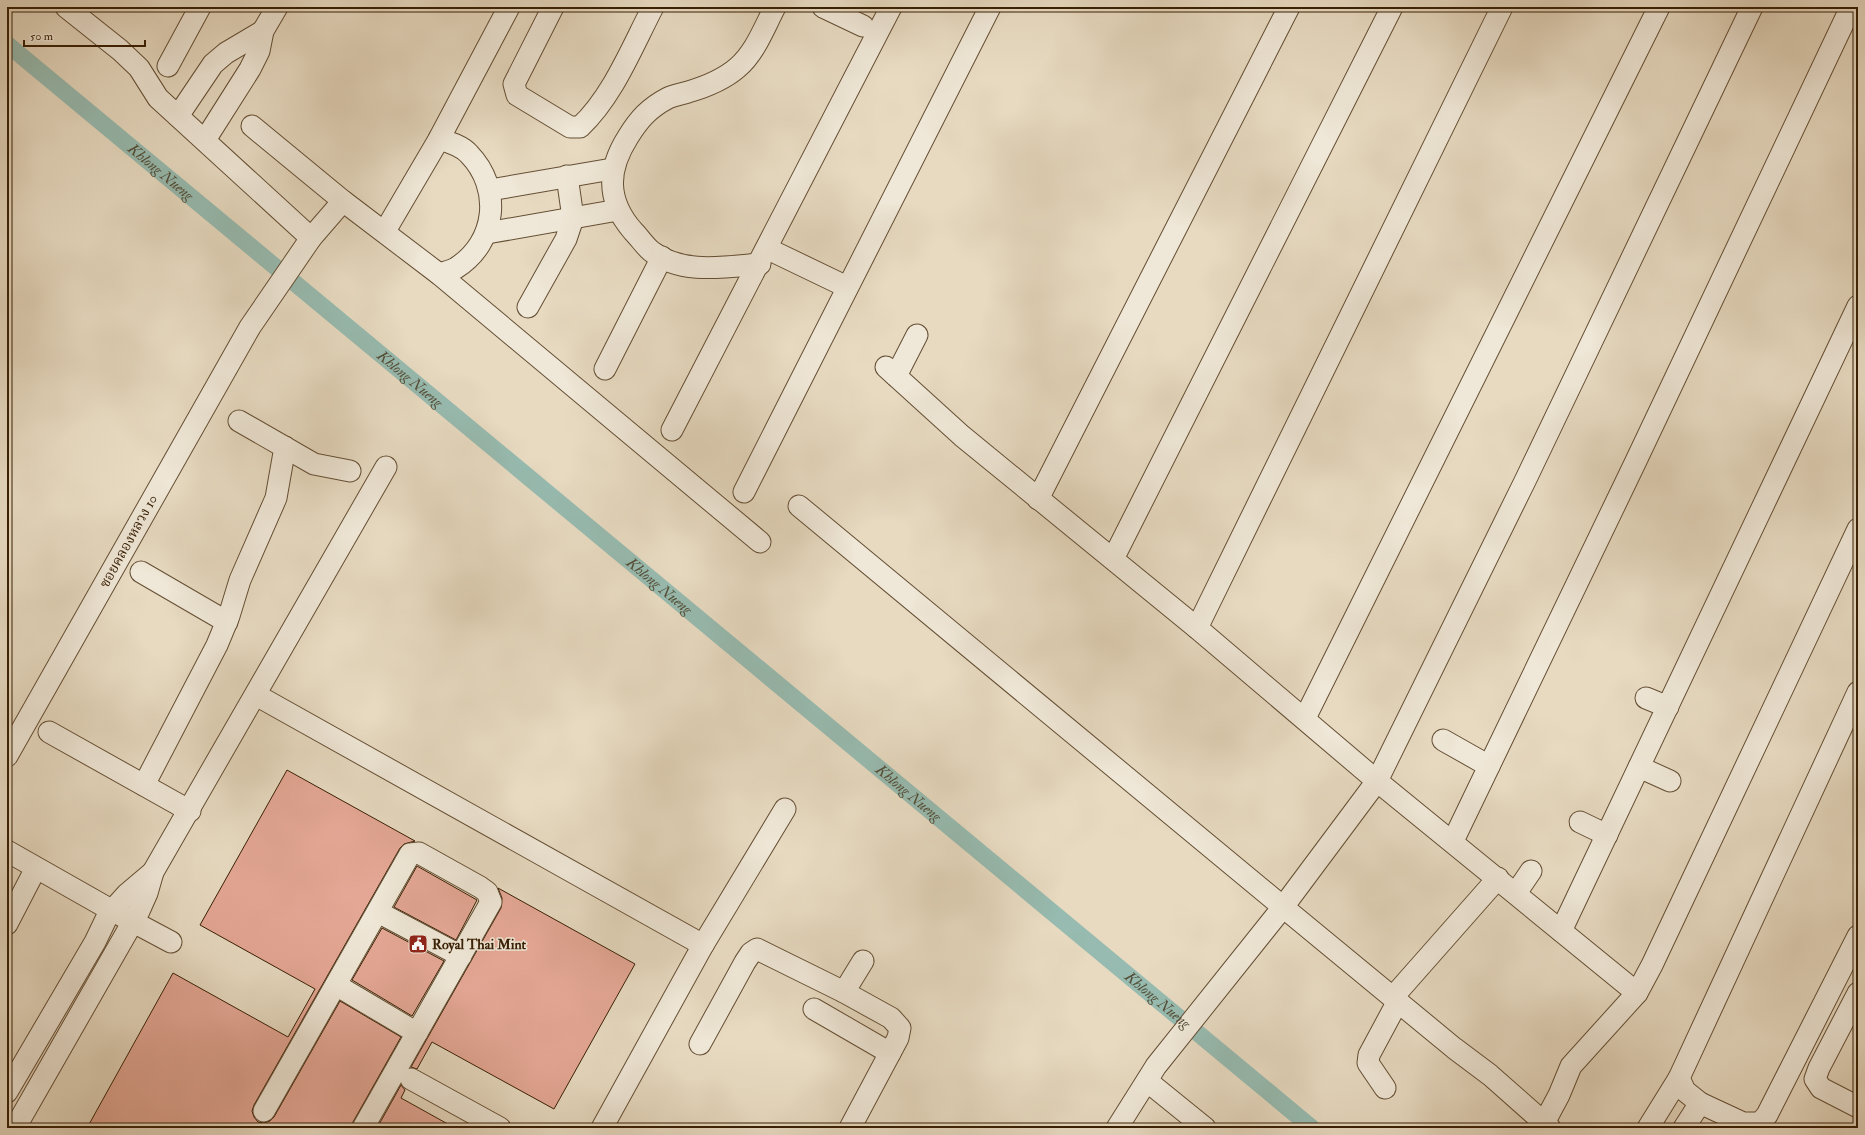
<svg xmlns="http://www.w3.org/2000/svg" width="1865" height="1135" font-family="'IM FELL Double Pica','Noto Serif Thai',serif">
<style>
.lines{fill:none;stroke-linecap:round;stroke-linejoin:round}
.canal{stroke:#97bbb0;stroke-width:17}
.building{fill:#e4a795;stroke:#381f04}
.minor-casing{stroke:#644e33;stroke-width:23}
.minor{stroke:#efe7d7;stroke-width:21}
.labels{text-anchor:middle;stroke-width:3;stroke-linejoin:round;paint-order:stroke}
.street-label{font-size:14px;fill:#381f04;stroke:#efe7d7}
.poi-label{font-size:14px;font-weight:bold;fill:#381f04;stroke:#efe7d7;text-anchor:start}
.water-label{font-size:15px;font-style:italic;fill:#544e38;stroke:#efe7d7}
</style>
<rect width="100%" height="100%" fill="#e7dac1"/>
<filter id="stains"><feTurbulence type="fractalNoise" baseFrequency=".005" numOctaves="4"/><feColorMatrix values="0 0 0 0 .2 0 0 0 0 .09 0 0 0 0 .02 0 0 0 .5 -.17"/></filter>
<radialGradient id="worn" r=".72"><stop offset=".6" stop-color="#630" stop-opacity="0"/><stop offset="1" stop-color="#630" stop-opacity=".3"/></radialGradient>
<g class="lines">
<!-- canal -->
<path class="canal" id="s1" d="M7,44l1305,1084"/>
</g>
<!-- building -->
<g class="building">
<path d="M287,770l128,71 -11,3 -4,4 -146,257 -2,6 2,6 4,5 6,1 6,-2 4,-4 66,-116 61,36 -48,85 -2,6h-264l86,-155 115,64 27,-48 -115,-64z"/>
<path d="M417,866l60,34 -21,40 -62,-33z"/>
<path d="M498,888l137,76 -81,145 -122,-67 -15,27 -6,-2 90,-159 1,-10z"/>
<path d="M382,928l62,33 -32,55 -60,-36z"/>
<path d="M401,1085l4,5 -4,8 54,30h-78z"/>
</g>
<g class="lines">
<defs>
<g id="minor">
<path d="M66,7l54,43 19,18 19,30 153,140"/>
<path d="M553,7l-39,77 3,11 53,32h10c33,-31 52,-80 73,-120"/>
<path d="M823,7l40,19"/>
<path d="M168,66l32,-59"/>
<path d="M178,116l35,-52 13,-11 37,-22"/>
<path d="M252,126l91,75 96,73 321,268"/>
<path d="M205,140l45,-71 9,-18 4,-20 14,-24"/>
<path d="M490,190l122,-21"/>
<path d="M385,231l54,-92 70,-132"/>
<path d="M487,233l131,-23"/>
<path d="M768,249l79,38"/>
<path d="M760,264c-35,3 -79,11 -109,-13 -7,-6 -12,-14 -18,-20 -27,-31 -26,-61 -5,-94 11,-18 21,-29 40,-39 6,-3 14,-4 20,-6 17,-5 35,-12 49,-24 18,-15 27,-40 38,-61"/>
<path d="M439,274c5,-2 12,-3 17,-6 41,-26 46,-80 13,-114 -7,-8 -20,-12 -30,-15"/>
<path d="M528,307l38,-68 7,-21 -6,-42"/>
<path d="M886,367l76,69 235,192 180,153 260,212"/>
<path d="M605,369l57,-112"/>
<path d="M896,376l21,-41"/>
<path d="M239,421l75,43 36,7"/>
<path d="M672,430l219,-423"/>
<path d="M744,492l246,-485"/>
<path d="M1038,499l251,-492"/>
<path d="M799,506l484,401 171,141 36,27 60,53"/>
<path d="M1113,559l279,-552"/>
<path d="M141,572l86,50"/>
<path d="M1197,628l305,-621"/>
<path d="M1858,692l-179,386 6,13 15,12 43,20h17l7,-8 91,-179"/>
<path d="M256,695l447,250"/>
<path d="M1646,698l22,9"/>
<path d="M1305,718l354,-711"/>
<path d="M49,732l141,79"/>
<path d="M1443,740l46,26"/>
<path d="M7,756l243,-429 61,-89 32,-37"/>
<path d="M1639,767l31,14"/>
<path d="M144,785l73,-140 12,-29 11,-36 36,-82 9,-51"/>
<path d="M1580,822l27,13"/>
<path d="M1453,841l182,-378 216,-456"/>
<path d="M7,851l104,59 60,32"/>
<path d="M1516,893l15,-22"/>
<path d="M378,912l83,44"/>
<path d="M7,924l29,-56"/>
<path d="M1561,931l297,-625"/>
<path d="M336,985l81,48"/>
<path d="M844,992l19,-31"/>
<path d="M1858,993l-39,75 -4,11 6,9 37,19"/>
<path d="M1393,997l105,-119"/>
<path d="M814,1009l76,44"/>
<path d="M700,1044l45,-82 6,-9 6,-4 87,43 47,26 9,10 -2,10 -48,90"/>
<path d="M411,1079l89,49"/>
<path d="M1147,1081l58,47"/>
<path d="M1385,1088l-17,-25 1,-8 29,-54"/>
<path d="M7,1092l88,-150 13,-27 19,-21 26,-22"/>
<path d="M264,1111l146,-257 9,-1 61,34 7,5 4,10 -128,226"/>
<path d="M1544,1123l15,-28 12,-29 66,-73 15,-28 206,-436"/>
<path d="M15,1128l124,-217 8,-18 6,-21 233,-405"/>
<path d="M602,1128l101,-183 82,-136"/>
<path d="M1117,1128l39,-62 127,-159 94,-126 148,-300 227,-474"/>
<path d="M1648,1128l31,-50"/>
<path d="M1684,1128l16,-25"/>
</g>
</defs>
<!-- minor casing -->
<use href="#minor" class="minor-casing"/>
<!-- minor -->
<use href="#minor" class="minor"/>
</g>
<!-- icons -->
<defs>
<symbol id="civic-square" viewBox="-11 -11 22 22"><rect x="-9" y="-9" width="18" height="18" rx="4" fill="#8f2418" stroke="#efe7d7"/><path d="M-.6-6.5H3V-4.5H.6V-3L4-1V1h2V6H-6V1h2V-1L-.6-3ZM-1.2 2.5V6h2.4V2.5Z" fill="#fff"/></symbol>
</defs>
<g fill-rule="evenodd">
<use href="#civic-square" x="407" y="933" width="22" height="22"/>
</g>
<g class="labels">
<!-- street labels -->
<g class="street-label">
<text transform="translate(128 541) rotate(-61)" y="5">ซอยคลองหลวง 10</text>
</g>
<!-- poi labels -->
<g class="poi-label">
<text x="432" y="949">Royal Thai Mint</text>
</g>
<!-- water labels -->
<g class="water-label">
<text dy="5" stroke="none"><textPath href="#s1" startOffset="200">Khlong Nueng</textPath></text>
<text dy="5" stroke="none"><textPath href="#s1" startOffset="524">Khlong Nueng</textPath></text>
<text dy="5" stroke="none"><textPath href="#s1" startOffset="848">Khlong Nueng</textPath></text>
<text dy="5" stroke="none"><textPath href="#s1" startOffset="1172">Khlong Nueng</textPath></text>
<text dy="5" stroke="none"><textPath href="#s1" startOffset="1496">Khlong Nueng</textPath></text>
</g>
</g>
<!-- margin -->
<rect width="1865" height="1135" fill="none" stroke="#e7dac1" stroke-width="24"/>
<rect x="8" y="8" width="1849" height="1119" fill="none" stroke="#381f04" stroke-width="2"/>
<rect x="12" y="12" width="1841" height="1111" fill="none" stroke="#381f04"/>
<!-- scale -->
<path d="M24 40v6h121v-6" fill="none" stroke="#381f04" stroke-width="2"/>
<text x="30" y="40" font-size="12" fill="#381f04" stroke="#efe7d7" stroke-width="3" paint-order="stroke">50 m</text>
<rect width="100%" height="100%" filter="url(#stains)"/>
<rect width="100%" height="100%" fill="url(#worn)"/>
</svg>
